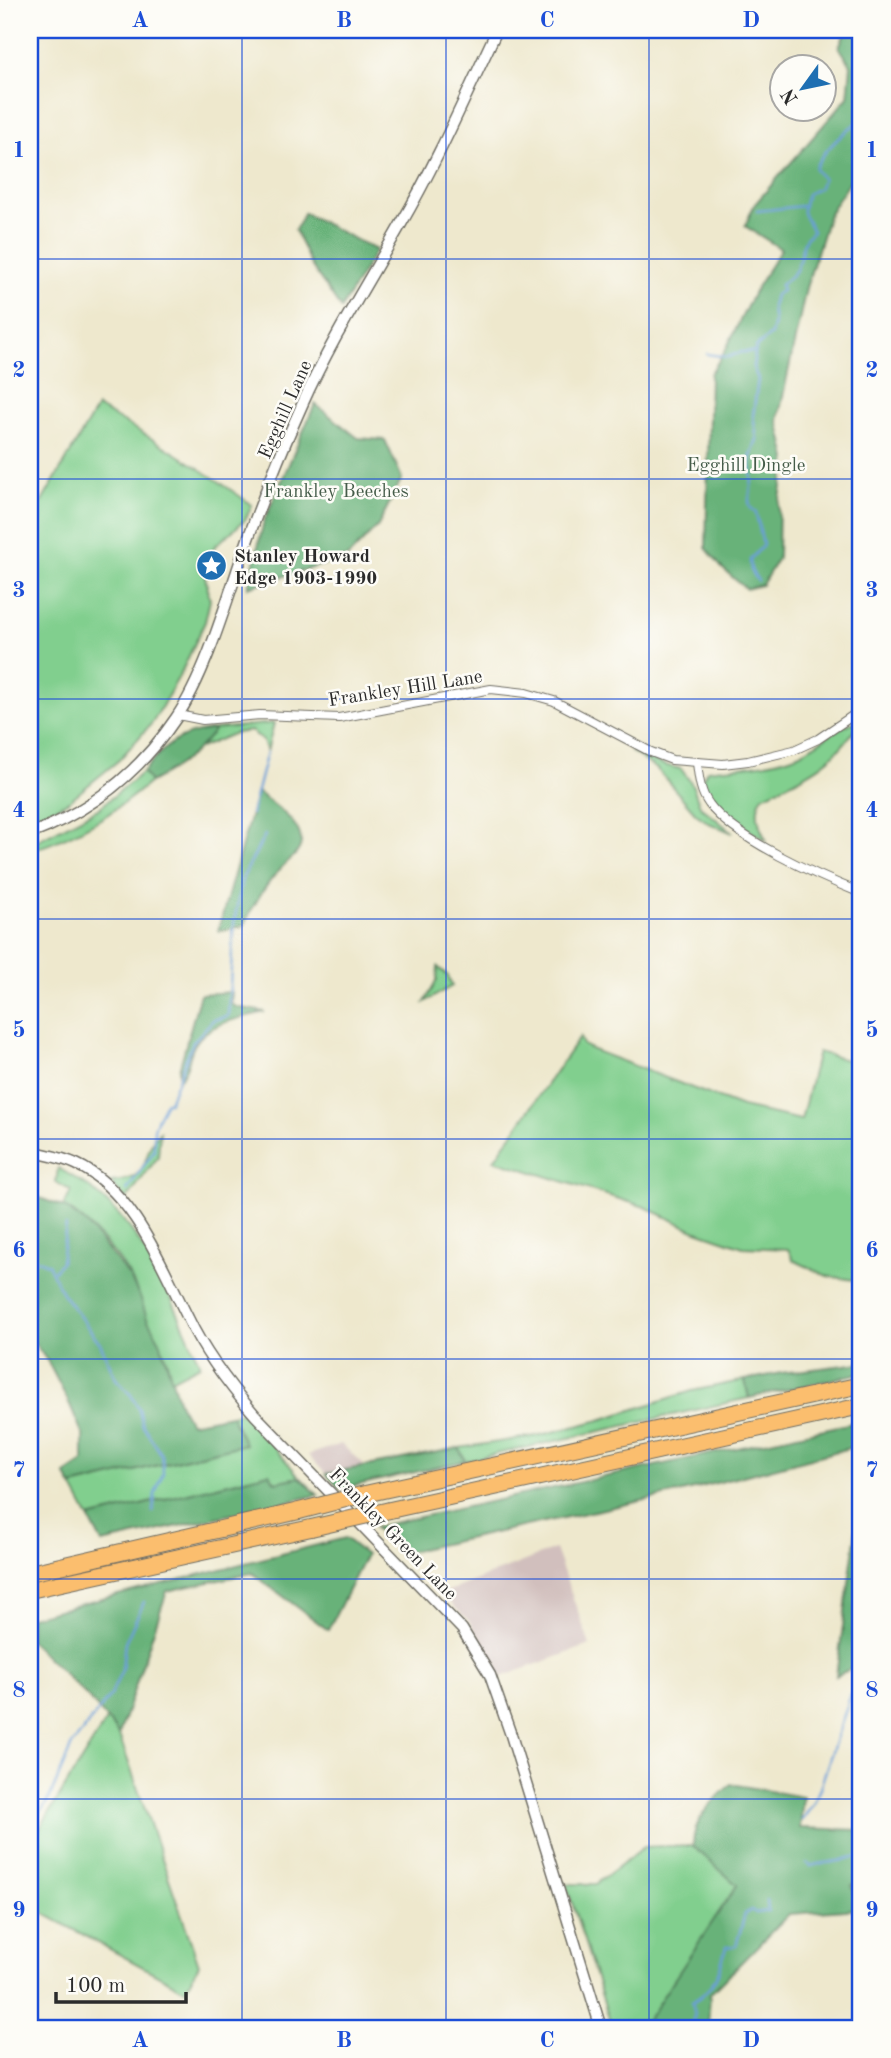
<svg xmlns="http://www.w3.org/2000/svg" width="891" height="2058" font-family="'Old Standard TT',serif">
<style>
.industrial{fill:#d1bfbd}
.green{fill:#81cf8e;stroke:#567d5c;stroke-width:2}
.forest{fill:#68b279;stroke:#4a6e52;stroke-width:2}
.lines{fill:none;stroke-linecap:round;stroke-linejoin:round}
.stream{stroke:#6b9fd7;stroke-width:2.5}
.minor-casing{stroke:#6f6d64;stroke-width:10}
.tertiary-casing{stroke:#6f6d64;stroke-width:13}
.motorway-casing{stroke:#6f6d64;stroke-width:18}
.minor{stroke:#fff;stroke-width:8}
.tertiary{stroke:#fff;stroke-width:10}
.motorway{stroke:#fbbe6e;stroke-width:16}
.motorway-bridge-casing{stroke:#6f6d64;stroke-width:18;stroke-linecap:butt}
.motorway-bridge{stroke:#fbbe6e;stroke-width:16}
.grid{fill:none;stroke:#1d4ed8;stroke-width:2;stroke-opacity:0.55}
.labels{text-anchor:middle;stroke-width:5;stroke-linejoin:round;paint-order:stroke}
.street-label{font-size:19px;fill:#2b2b2b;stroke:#fdfcf7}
.park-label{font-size:19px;fill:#455c49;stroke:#fdfcf7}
.poi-label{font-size:19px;font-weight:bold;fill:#2b2b2b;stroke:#fdfcf7;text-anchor:start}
.neatline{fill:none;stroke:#1d4ed8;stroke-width:2.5}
.grid-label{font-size:23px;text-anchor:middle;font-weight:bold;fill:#1d4ed8}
</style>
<rect width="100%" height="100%" fill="#fdfcf7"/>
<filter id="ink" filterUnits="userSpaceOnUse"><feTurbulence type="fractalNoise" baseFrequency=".0143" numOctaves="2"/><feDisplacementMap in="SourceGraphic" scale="14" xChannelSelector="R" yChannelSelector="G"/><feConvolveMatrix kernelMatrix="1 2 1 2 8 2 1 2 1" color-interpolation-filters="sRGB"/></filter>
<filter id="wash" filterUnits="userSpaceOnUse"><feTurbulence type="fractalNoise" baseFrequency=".00686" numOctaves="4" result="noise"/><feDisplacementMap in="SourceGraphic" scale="28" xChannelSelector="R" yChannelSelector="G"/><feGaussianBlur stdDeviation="1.57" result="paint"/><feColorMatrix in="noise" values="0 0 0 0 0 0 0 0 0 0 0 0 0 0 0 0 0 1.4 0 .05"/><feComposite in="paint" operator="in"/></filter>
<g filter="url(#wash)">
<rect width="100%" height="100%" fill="#eee8cd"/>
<!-- industrial -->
<g class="industrial">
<path d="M341,1444l23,21 -38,9 -18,-19z"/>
<path d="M555,1549l35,96 -89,32 -31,-55 -29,-28z"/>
</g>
<!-- green -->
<g class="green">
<path d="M97,407c54,30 105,61 155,98l-7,15 -31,27 -10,24 6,29 -5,22 -24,51 -28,49 -34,38 -50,41 -39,20v-299z"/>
<path d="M860,721c-25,43 -54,55 -97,75 -10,13 -4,32 4,45 -28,-16 -53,-30 -65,-61l5,-10c31,-4 61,-4 91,-16 19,-8 44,-31 62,-33z"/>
<path d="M274,723l-7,29 -4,-11 -11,-10 -17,2 -35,15 15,-19z"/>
<path d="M630,751l34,14 17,4 11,15 8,22 33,27 -24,-10 -13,-9 -39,-45z"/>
<path d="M143,772l7,10c-39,34 -72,53 -120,69v-7l68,-35z"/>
<path d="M438,967l10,9 4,10 -27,16 12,-22z"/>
<path d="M580,1037l3,8 10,5 149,57 59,13 17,-68 43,12v217l-34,-5 -34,-16 -5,-11 -45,-2 -49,-17 -49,-23 -151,-47z"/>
<path d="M160,1132l-2,25 -32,43 -16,-18c47,-2 28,-30 50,-50z"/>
<path d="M58,1168c12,7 25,14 36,23 53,43 81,113 106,174l-29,15c-3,-23 -13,-39 -23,-59 -7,-14 -10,-31 -18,-45 -14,-23 -43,-56 -66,-70l7,-15 -15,-9z"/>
<path d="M745,1380l4,18 -284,63 -6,-13 78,-12 63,-16 92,-29z"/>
<path d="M243,1411l57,66 -25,5 -6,-9 -180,45 -17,-32 173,-42 -14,-29z"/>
<path d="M107,1719l12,16 80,230 -14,25 -155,-84v-62z"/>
<path d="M666,1846h27l45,39 -96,143h-30l-46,-144h30l48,-37z"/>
</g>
<!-- forest -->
<g class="forest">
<path d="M846,30h15v134l-32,50 -23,74 -28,132 9,38 -8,46 -1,54 -16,27 -16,4 -24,-21 -16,-20 4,-174 15,-23 29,-59 27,-43 -36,-23 9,-21 94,-108 3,-32 -12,-18z"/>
<path d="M304,213l72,37 -35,59 -30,-44 -16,-35z"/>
<path d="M315,404l43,34 27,2 17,38 -24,48 -30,31 -100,30 16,-66z"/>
<path d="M215,729c-19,25 -38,39 -65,53l-7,-10c23,-28 35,-38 72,-43z"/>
<path d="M257,792c15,12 42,28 44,48 1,12 -11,19 -18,26 -17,18 -30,38 -39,60l-26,5z"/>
<path d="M232,992l-1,11 5,4 29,5c-22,6 -57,10 -70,32 -7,11 -5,24 -16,35v-9l21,-76z"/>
<path d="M30,1196h5l31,12 21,16 42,52 12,23 6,20 13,22 19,62 11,20 41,-8 14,29 -173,42 -7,-12 18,-12v-27l-13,-30 -22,-43 -18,-25z"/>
<path d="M861,1363v10l-112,25 -4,-18 36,-7z"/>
<path d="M861,1421v24l-183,48 -276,60 -28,-26z"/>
<path d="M459,1448l6,13 -125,28 -14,-15z"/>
<path d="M269,1473l6,9 25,-5 18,18 -216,48 -13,-25z"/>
<path d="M861,1496v168l-25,12z"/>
<path d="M345,1538l21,17 -38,75 -76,-57 -85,18 -48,144c-25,-35 -58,-64 -89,-94v-24z"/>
<path d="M731,1784l72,13 -3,31 61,2v53l-9,2 7,24 -70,5 -79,80 -2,34h-66l95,-143 -44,-39c0,-28 19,-44 38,-62z"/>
</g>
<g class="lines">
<!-- stream -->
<g class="stream">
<path d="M757,211l45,-5"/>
<path d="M707,354l21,3 14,-5h11"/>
<path d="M758,581l-7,-11 -1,-10 13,-15 -7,-32 -6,-6 -1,-7 3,-20 -2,-21 7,-20 -4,-23 5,-37 -5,-12 3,-20 15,-12 3,-13 -2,-15 3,-12 7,-4 -1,-6c5,-5 14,-11 16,-17 5,-14 4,-29 16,-37 -11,-21 -13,-14 -6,-37l12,-6 4,-9 -8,-10c4,-14 33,-42 46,-48"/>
<path d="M251,814l16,-62"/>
<path d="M127,1190l27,-39v-22l4,-12 8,-15h3l24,-60 20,-22 15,-4 6,-93 8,-44 23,-44"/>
<path d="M30,1253l6,6 12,5 14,29 38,50 16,36 15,16 8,14 4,17 19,29 1,18 -8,21 -2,18"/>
<path d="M54,1271l7,-9 5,-36"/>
<path d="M855,1683l6,-12"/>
<path d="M802,1820l12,-17 6,-15 32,-97"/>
<path d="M30,1830l20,-33 22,-52 38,-49 12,-26 3,-27 19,-41"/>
<path d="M806,1863l5,3c11,-4 21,-3 32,-6 7,-2 11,-4 18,-4"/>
<path d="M690,2028l5,-14 -3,-12c23,-13 28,-31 34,-55l10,-1 9,-32 6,-4 5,3 12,-2 -1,-11"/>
</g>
</g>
</g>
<g filter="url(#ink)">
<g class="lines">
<defs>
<g id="minor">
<path d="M178,715l25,5 57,-5 79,3 152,-29 35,4 28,8 97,51 21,8 51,4 25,-3 46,-11 24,-11 43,-29"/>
<path d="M697,763c2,15 3,29 12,41 25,35 112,73 152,89"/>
</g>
<g id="tertiary">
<path d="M30,834c61,-23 109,-61 146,-116 28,-41 48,-108 64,-156 18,-53 39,-106 62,-157 28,-63 65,-121 99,-181 36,-62 65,-129 96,-194"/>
<path d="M30,1151c16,4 31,6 46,13 58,27 85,101 112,154 17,36 41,67 67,97l207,214 28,46 21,60 90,293"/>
</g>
<g id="motorway">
<path d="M365,1494l496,-109"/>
<path d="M390,1510l471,-104"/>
<path d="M30,1573l269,-62"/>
<path d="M30,1590l281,-62"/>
</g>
</defs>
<!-- minor casing -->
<use href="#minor" class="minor-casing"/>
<!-- tertiary casing -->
<use href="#tertiary" class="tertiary-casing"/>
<!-- motorway casing -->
<use href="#motorway" class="motorway-casing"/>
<!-- minor -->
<use href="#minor" class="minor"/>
<!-- tertiary -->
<use href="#tertiary" class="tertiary"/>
<!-- motorway -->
<use href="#motorway" class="motorway"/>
<defs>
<g id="motorway-bridge">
<path d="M299,1511l66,-17"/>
<path d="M311,1528l79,-18"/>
</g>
</defs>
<!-- motorway-bridge casing -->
<use href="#motorway-bridge" class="motorway-bridge-casing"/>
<!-- motorway-bridge -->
<use href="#motorway-bridge" class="motorway-bridge"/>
</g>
</g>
<!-- grid -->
<path class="grid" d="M242,30v1998M446,30v1998M649,30v1998M30,259h831M30,479h831M30,699h831M30,919h831M30,1139h831M30,1359h831M30,1579h831M30,1799h831"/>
<!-- icons -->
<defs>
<symbol id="sight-disc" viewBox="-11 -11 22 22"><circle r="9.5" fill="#1f6fb2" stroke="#fdfcf7"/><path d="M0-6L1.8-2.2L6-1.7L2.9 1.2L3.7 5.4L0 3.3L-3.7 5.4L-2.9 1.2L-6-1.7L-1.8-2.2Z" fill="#fff"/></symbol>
</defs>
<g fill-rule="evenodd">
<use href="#sight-disc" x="194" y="548" width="35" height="35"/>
</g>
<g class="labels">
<!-- street labels -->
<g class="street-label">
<text transform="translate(284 409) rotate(-66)" y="7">Egghill Lane</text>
<text transform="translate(405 687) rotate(-9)" y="7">Frankley Hill Lane</text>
<text transform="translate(394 1533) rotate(46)" y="7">Frankley Green Lane</text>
</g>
<!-- park labels -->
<g class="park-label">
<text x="746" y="471">Egghill Dingle</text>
<text x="336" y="497">Frankley Beeches</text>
</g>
<!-- poi labels -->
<g class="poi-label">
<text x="234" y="562">Stanley Howard<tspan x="234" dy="22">Edge 1903-1990</tspan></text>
</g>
</g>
<!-- margin -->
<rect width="891" height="2058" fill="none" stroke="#fdfcf7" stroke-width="77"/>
<!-- north arrow -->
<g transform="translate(803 88) rotate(237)"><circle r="33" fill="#fdfcf7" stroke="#a9a8a5" stroke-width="2"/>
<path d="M0-5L12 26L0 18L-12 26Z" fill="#1f6fb2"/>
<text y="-10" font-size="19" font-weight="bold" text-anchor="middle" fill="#2b2b2b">N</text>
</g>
<!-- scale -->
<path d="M56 1992v10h130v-10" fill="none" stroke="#2b2b2b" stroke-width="3.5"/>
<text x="66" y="1992" font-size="21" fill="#2b2b2b" stroke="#fdfcf7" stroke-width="5" paint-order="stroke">100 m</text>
<rect x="38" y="38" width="814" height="1982" class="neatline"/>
<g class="grid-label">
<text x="140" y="27">A</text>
<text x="344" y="27">B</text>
<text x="547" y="27">C</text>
<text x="751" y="27">D</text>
<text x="19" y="157">1</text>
<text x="872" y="157">1</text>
<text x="19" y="377">2</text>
<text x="872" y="377">2</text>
<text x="19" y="597">3</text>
<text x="872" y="597">3</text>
<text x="19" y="817">4</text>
<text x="872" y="817">4</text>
<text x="19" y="1037">5</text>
<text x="872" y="1037">5</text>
<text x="19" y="1257">6</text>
<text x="872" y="1257">6</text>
<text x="19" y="1477">7</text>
<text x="872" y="1477">7</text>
<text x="19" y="1697">8</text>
<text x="872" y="1697">8</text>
<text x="19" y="1917">9</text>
<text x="872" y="1917">9</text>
<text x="140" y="2047">A</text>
<text x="344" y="2047">B</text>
<text x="547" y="2047">C</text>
<text x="751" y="2047">D</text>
</g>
</svg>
